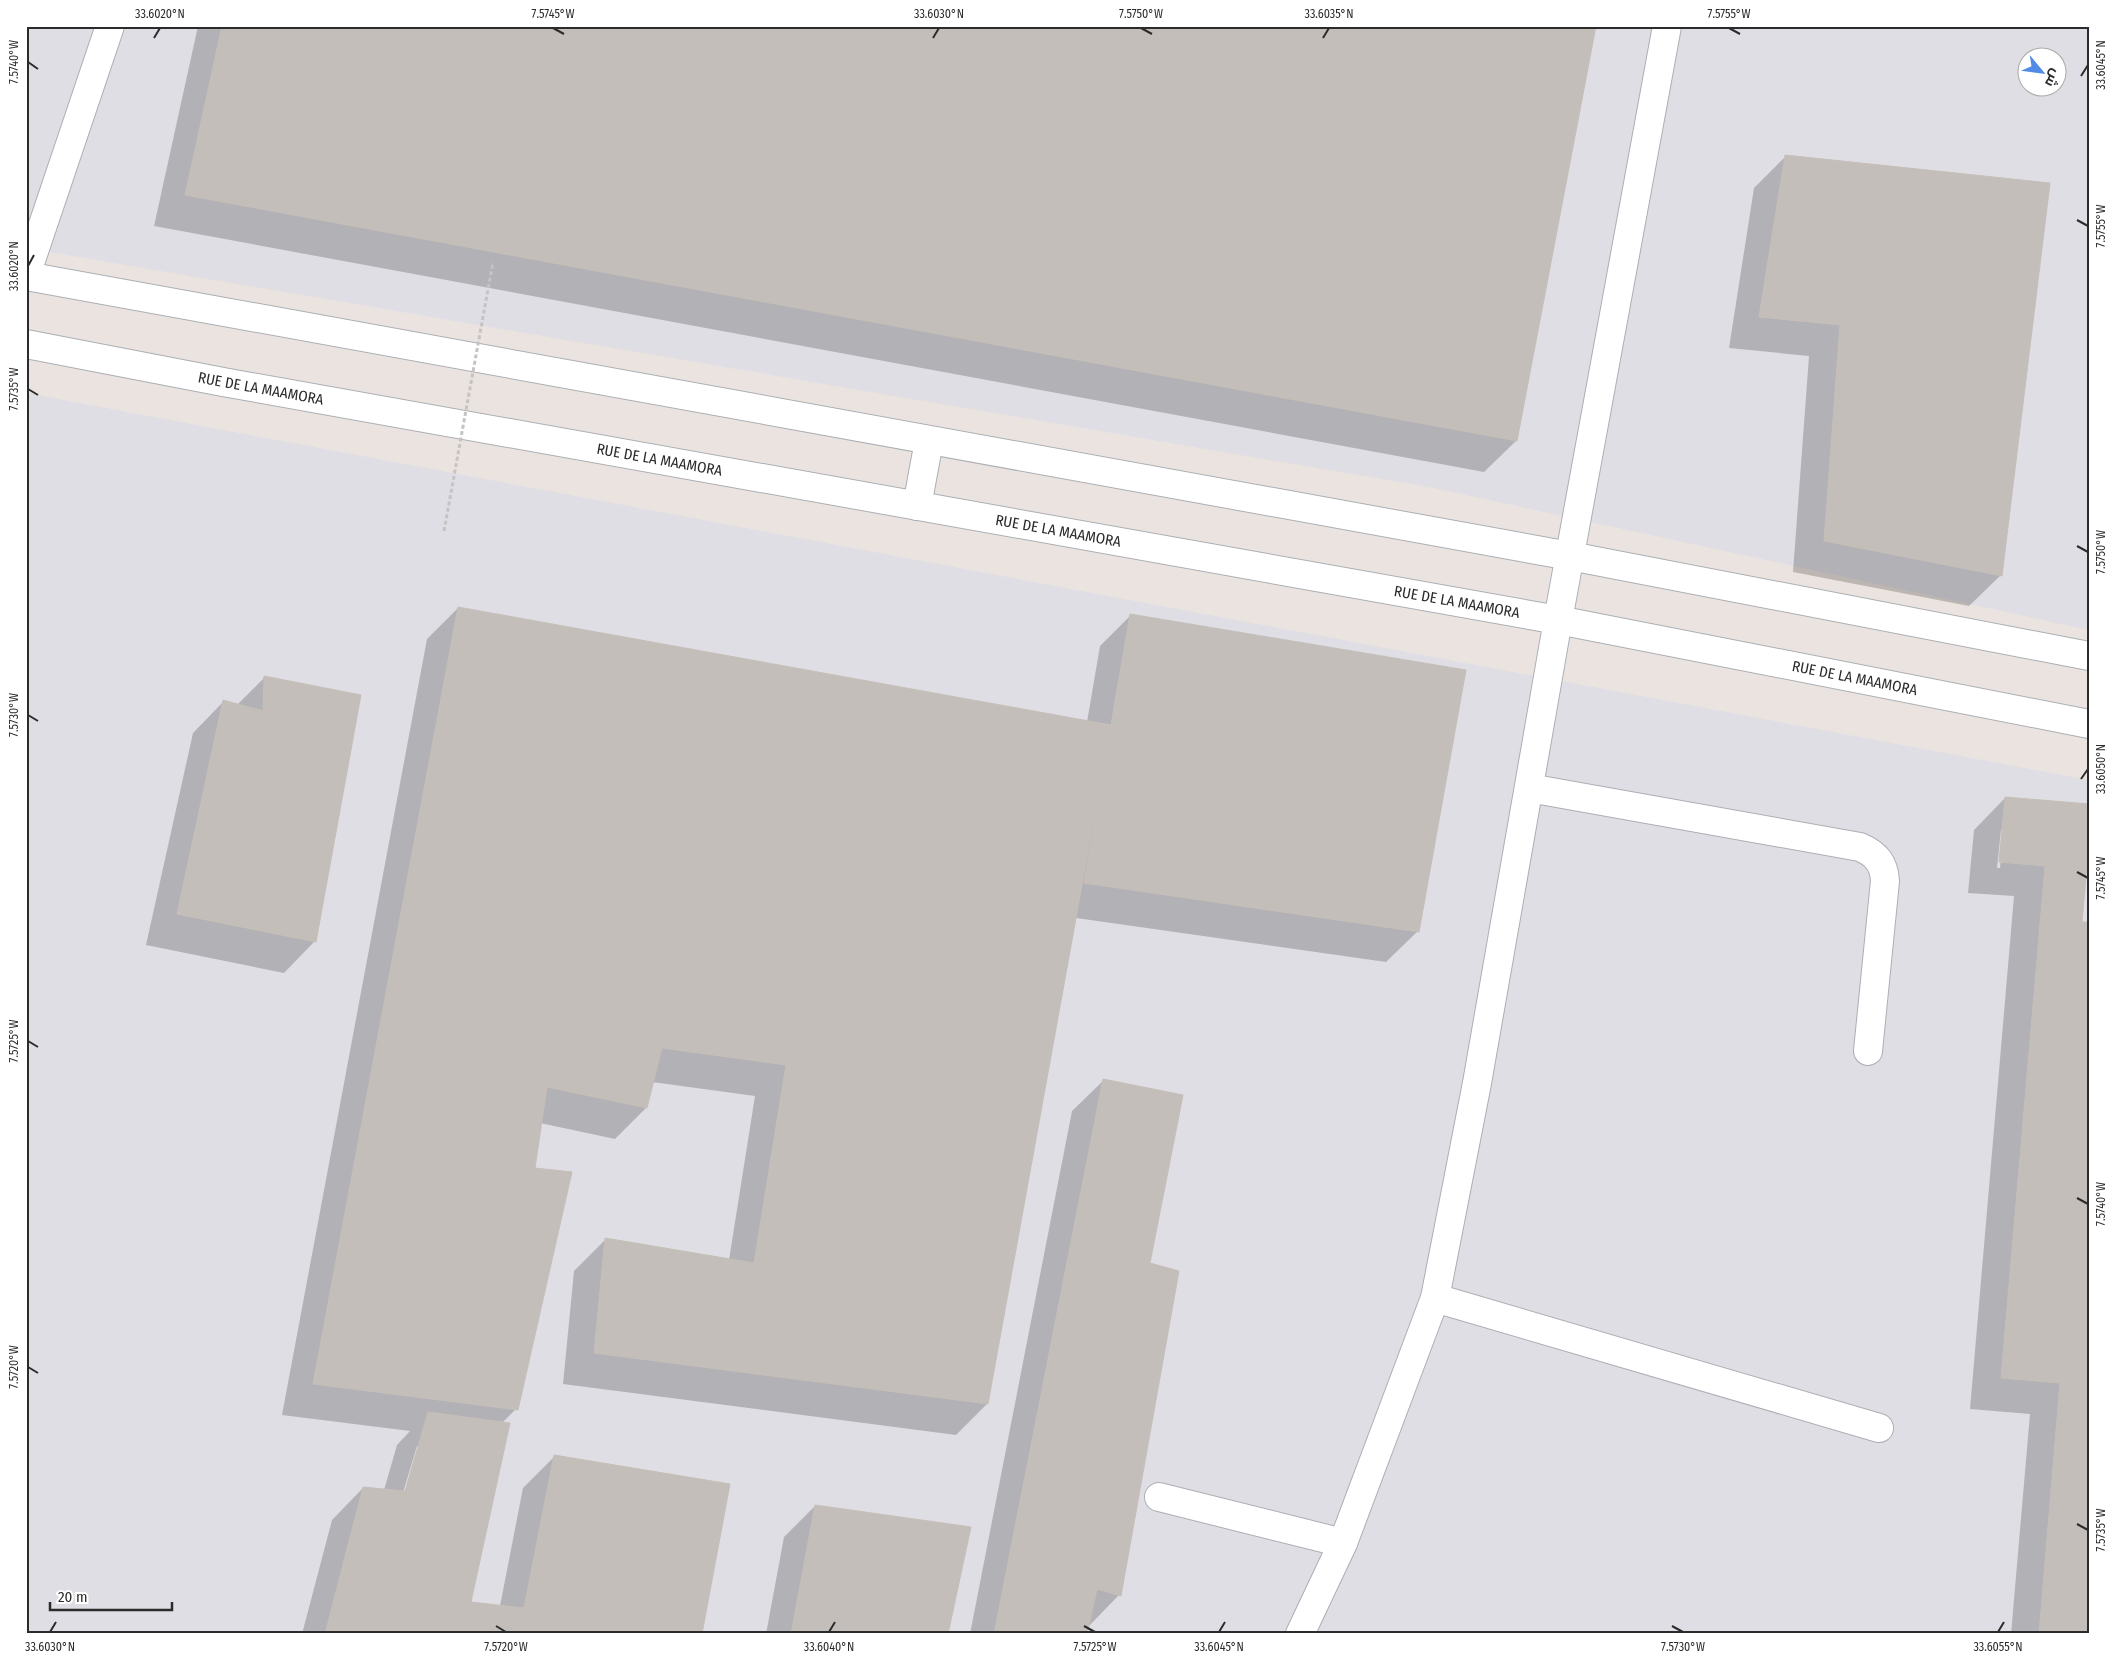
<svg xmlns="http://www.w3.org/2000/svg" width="2115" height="1660" font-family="'Fira Sans Condensed',Cairo,sans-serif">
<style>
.industrial{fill:#dfdee4;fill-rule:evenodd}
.shadow{fill:#0003;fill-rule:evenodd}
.building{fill:#c4beba;stroke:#c6beb8}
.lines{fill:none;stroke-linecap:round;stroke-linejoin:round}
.minor-casing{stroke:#abafb5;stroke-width:30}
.minor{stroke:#fff;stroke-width:28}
.path-bridge{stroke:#c4c4c4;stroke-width:3;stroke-dasharray:4 2.5;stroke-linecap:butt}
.ticks{fill:none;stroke:#2b2b2b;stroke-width:2}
.labels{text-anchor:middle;stroke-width:4;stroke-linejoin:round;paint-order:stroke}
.street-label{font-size:15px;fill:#2b2b2b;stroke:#fff}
.neatline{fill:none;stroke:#2b2b2b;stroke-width:2}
.ticks-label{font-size:12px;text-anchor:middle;fill:#2b2b2b}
</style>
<rect width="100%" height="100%" fill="#ebe3df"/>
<!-- industrial -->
<g class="industrial">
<path d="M26,26h2063v604l-660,-143 -1403,-239zM2028,58h30v30h-30z"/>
<path d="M26,393l2063,387v854h-2063z"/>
</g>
<!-- shadow -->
<g class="shadow">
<path d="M198,26h1397l-79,415 -32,31 -1330,-246z"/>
<path d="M1786,156l215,419 -32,31 -176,-34 16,-216 -80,-8 25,-160z"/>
<path d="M458,608l629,114 13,-76 31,-31 287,316 -32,31 -310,-44 -89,486 -31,31 -393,-51 11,-113 31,-31 124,20 26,-164 -103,-14 -6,26 -31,31 -75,-16 -6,47 -18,239 -14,14 -33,180 31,3 23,-118 31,-31 147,177h-399l30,-114 31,-32 21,2 13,-45 13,-14 -128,-16 145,-776zM417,1446h2l-15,51 -2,-1z"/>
<path d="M264,678l51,263 -31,32 -138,-28 47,-212 31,-32 13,4z"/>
<path d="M2005,798l76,125 8,711h-78l19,-220 -60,-5 44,-513 -46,-3 6,-63zM2001,830h2l-3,38h-3z"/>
<path d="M1104,1080l45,184 -30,331 -31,32 -2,7h-116l102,-523z"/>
<path d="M815,1506l132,128h-181l18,-97z"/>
</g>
<!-- building -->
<g class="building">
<path d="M222,26h1374l-79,415 -1332,-246z"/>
<path d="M1785,155l265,28 -48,393 -178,-35 16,-216 -81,-8z"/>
<path d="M458,607l653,118 -123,679 -394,-51 11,-115 149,25 32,-198 -124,-17 -15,60 -100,-21 -12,81 37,4 -54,238 -205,-26z"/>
<path d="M1130,614l336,56 -47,262 -335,-49z"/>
<path d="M264,676l97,19 -45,247 -139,-28 46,-214 40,11z"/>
<path d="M2005,797l84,7v40l-7,78h7v712h-50l21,-251 -59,-5 44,-512 -46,-4z"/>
<path d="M1103,1079l80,16 -33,168 29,8 -58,325 -24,-7 -10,45h-93z"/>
<path d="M428,1412l82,11 -39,179 53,6 30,-153 176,29 -28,150h-377l38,-147 42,4z"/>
<path d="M815,1505l156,22 -23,107h-157z"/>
</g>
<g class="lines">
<defs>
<g id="minor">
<path d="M26,275l84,-249"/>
<path d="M26,276l1544,280 519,100"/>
<path id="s1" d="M26,344l197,38 1335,238 531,104"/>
<path d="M917,506l12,-65"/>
<path d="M1529,788l331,59c16,7 24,16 25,34l-17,170"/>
<path d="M1435,1298l444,130"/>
<path d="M1159,1497l184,46"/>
<path d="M1300,1634l43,-91 92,-245 42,-215 81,-463 109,-594"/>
</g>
</defs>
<!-- minor casing -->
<use href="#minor" class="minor-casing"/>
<!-- minor -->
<use href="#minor" class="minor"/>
<!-- path-bridge -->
<path class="path-bridge" d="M444,531l49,-269"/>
</g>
<!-- ticks -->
<path class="ticks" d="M553,28l11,6M1141,28l11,6M1729,28l11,6M154,38l6,-10M933,38l6,-10M1323,38l6,-10M28,62l10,7M2081,76l7,-11M2077,220l11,6M28,266l6,-11M28,389l10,6M2077,546l11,6M28,715l10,6M2081,779l7,-10M2077,872l11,6M28,1041l10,6M2077,1198l11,6M28,1367l10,6M2077,1524l11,6M496,1626l10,6M1084,1626l11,6M1672,1626l11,6M50,1632l6,-10M829,1632l6,-10M1219,1632l6,-10M1998,1632l6,-10"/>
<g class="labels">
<!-- street labels -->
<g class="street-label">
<text dy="5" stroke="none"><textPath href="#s1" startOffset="239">RUE DE LA MAAMORA</textPath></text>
<text dy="5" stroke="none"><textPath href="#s1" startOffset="644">RUE DE LA MAAMORA</textPath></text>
<text dy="5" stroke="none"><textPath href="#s1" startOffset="1049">RUE DE LA MAAMORA</textPath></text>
<text dy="5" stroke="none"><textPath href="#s1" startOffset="1454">RUE DE LA MAAMORA</textPath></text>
<text dy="5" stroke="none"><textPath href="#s1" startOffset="1859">RUE DE LA MAAMORA</textPath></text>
</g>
</g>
<!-- border -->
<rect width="2115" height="1660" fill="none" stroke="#ffffff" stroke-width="55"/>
<!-- north arrow -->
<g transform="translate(2042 72) rotate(119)"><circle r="24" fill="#ffffff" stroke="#aaaaaa"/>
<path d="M0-4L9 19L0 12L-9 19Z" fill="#528be5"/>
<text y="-8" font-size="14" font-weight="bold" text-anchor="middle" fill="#2b2b2b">ش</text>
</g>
<!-- scale -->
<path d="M50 1602v8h122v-8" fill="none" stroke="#2b2b2b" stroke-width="2.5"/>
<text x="58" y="1602" font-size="15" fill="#2b2b2b" stroke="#ffffff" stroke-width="4" paint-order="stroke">20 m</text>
<rect x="28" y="28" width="2060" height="1604" class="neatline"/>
<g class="ticks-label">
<text x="160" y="18">33.6020°N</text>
<text x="553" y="18">7.5745°W</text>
<text x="939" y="18">33.6030°N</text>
<text x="1141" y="18">7.5750°W</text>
<text x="1329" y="18">33.6035°N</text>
<text x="1729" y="18">7.5755°W</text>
<text transform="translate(14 62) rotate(-90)" y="4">7.5740°W</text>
<text transform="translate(2101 65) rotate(-90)" y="4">33.6045°N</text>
<text transform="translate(2101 226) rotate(-90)" y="4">7.5755°W</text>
<text transform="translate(14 266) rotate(-90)" y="4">33.6020°N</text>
<text transform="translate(14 389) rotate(-90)" y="4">7.5735°W</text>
<text transform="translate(2101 552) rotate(-90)" y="4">7.5750°W</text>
<text transform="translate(14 715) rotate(-90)" y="4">7.5730°W</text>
<text transform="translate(2101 769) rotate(-90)" y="4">33.6050°N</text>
<text transform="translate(2101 878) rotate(-90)" y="4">7.5745°W</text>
<text transform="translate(14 1041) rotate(-90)" y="4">7.5725°W</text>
<text transform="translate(2101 1204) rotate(-90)" y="4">7.5740°W</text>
<text transform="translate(14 1367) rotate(-90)" y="4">7.5720°W</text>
<text transform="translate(2101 1530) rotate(-90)" y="4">7.5735°W</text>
<text x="50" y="1651">33.6030°N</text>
<text x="506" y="1651">7.5720°W</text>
<text x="829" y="1651">33.6040°N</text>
<text x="1095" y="1651">7.5725°W</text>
<text x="1219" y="1651">33.6045°N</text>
<text x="1683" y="1651">7.5730°W</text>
<text x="1998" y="1651">33.6055°N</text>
</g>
</svg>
